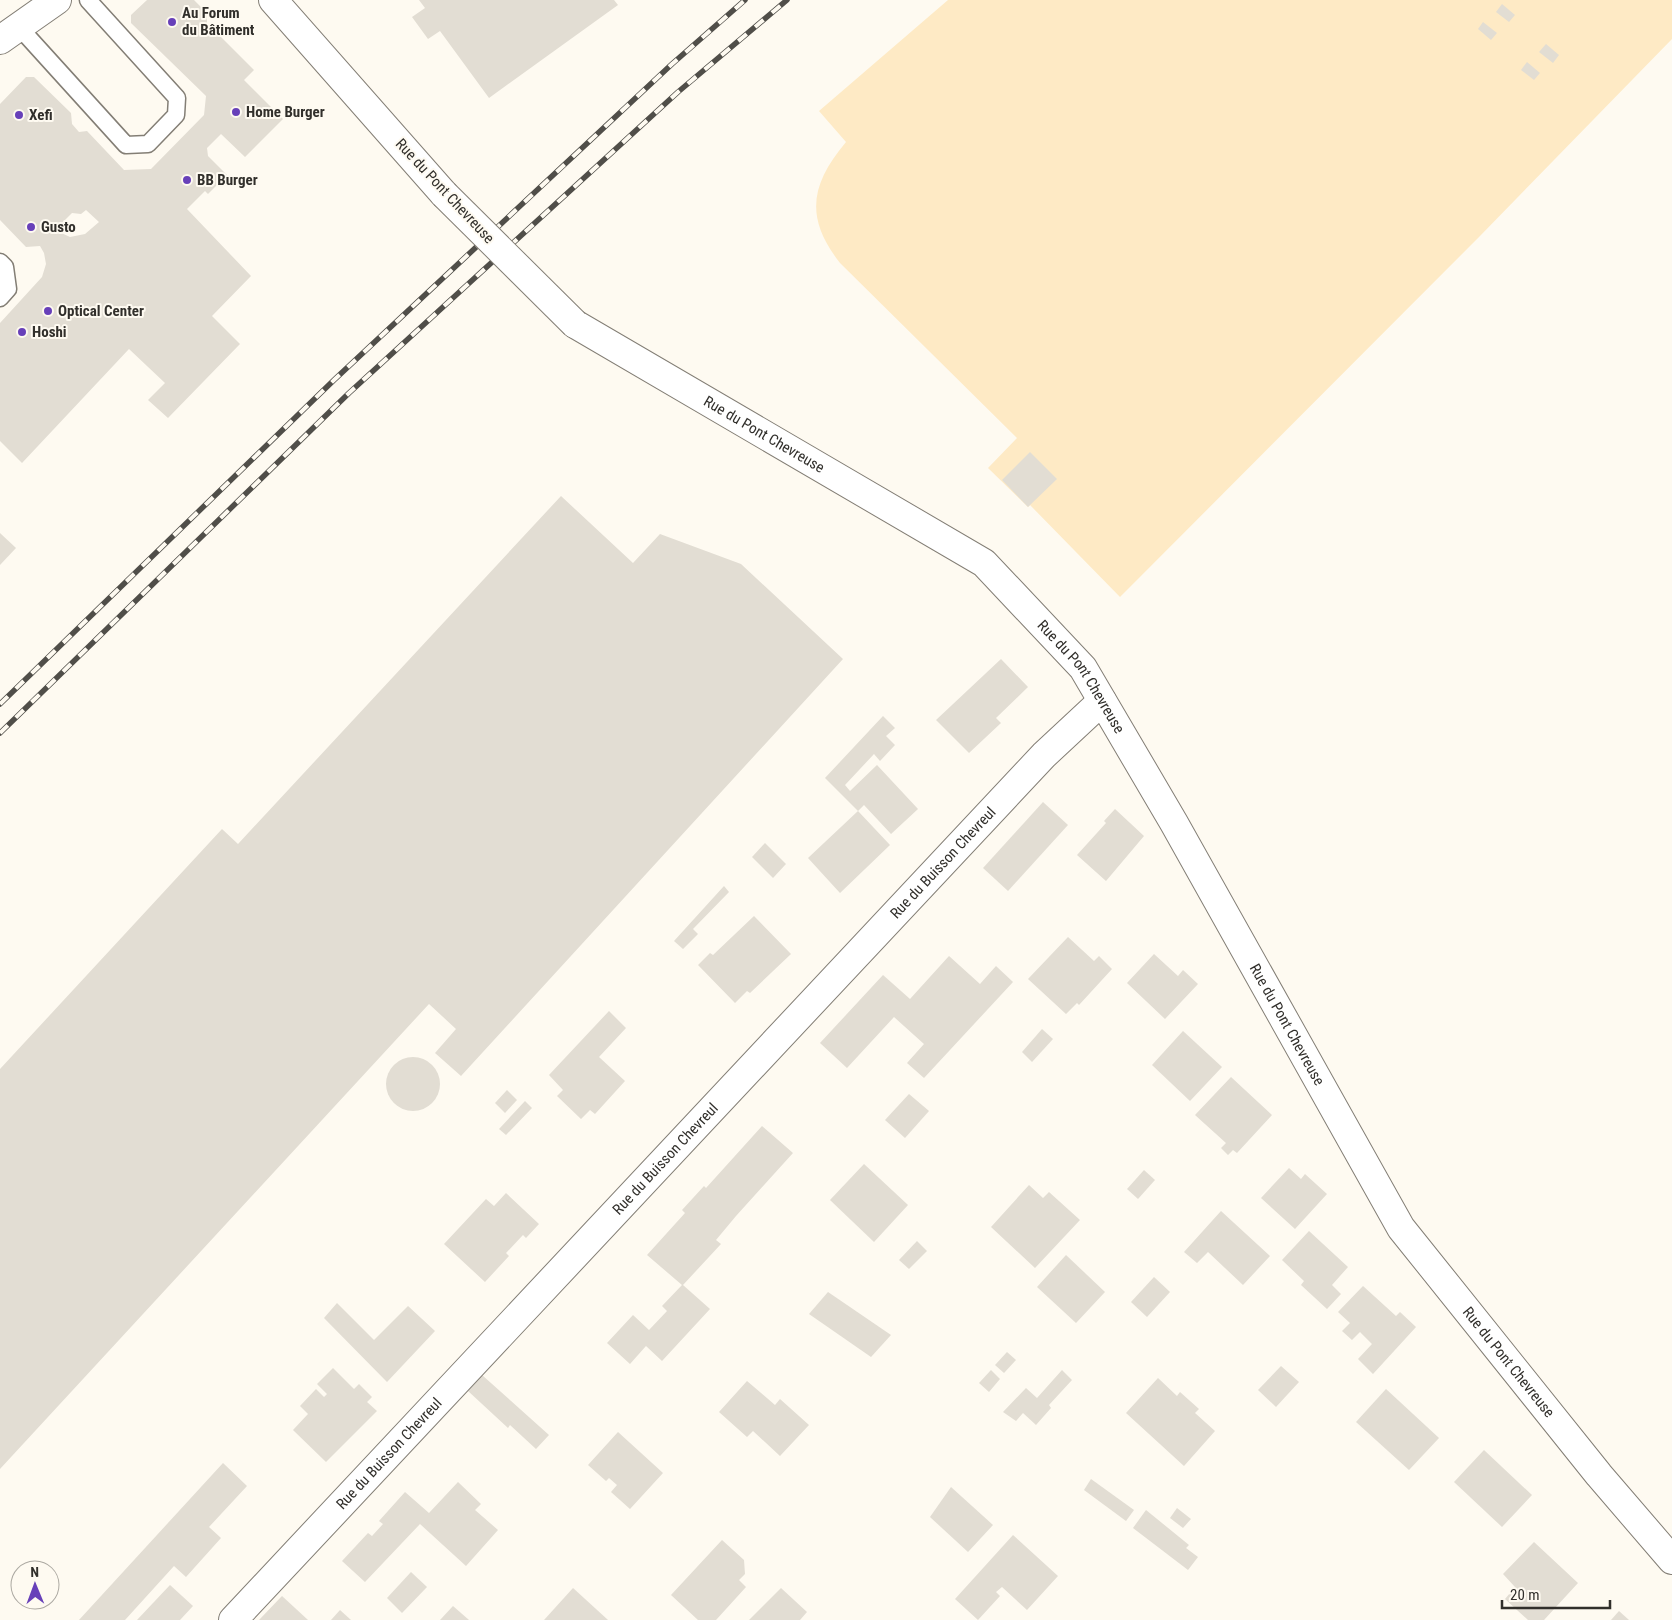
<svg xmlns="http://www.w3.org/2000/svg" width="1672" height="1620" font-family="'Roboto Condensed',sans-serif">
<style>
.green{fill:#feeac5}
.building{fill:#e2ddd3;fill-rule:evenodd}
.lines{fill:none;stroke-linecap:round;stroke-linejoin:round}
.lane-casing{stroke:#837e75;stroke-width:19}
.street-casing{stroke:#837e75;stroke-width:30}
.lane{stroke:#fff;stroke-width:16}
.street{stroke:#fff;stroke-width:28}
.rail-casing{stroke:#504e49;stroke-width:5.5}
.rail{stroke:#fefaf1;stroke-width:4;stroke-dasharray:11;stroke-linecap:butt}
.street-bridge-casing{stroke:#837e75;stroke-width:30;stroke-linecap:butt}
.street-bridge{stroke:#fff;stroke-width:28}
.poi-dot{fill:#6740b9;stroke:#fefaf1;stroke-width:2}
.labels{text-anchor:middle;stroke-width:4;stroke-linejoin:round;paint-order:stroke}
.poi-label{font-size:15px;font-weight:bold;fill:#312f2b;stroke:#fefaf1;text-anchor:start}
.street-label{font-size:15px;fill:#312f2b;stroke:#fefaf1}
</style>
<rect width="100%" height="100%" fill="#fefaf1"/>
<!-- green -->
<path class="green" d="M948,0h724v39l-192,197 -360,361 -90,-92 -2,2 -40,-39 29,-30 -177,-175c-36,-46 -29,-79 6,-121l-27,-31z"/>
<!-- building -->
<g class="building">
<path d="M147,0h47l13,13v10l47,47 -10,10 39,39 -38,38 -24,-23 -14,14 1,8 19,19 -19,19 -3,-3 -18,18 64,67 -39,40 28,28 -72,74 -20,-18 17,-17 -36,-34 -107,114 -22,-22v-118l42,-46 4,-13 -2,-11 -4,-7 -14,1 -26,-27v-116l26,-27h8l37,36 1,11 7,8 8,-1 37,39 27,-1 53,-54 2,-19 -75,-73v-8zM86,210l13,12 -14,12 -15,3 -15,-7 17,-17 9,1z"/>
<path d="M419,0h195l4,5 -129,93 -49,-67 -12,8 -16,-22 13,-9z"/>
<path d="M1502,4l13,11 -6,7 -13,-10z"/>
<path d="M1483,22l14,11 -6,7 -13,-11z"/>
<path d="M1546,44l13,11 -6,8 -14,-11z"/>
<path d="M1527,62l13,11 -6,7 -13,-10z"/>
<path d="M1030,452l27,27 -29,28 -26,-27z"/>
<path d="M561,496l72,67 27,-29 81,30 102,95 -382,417 -26,-23 21,-24 -27,-25 -429,465v-400l222,-240 16,15z"/>
<path d="M0,533l16,15 -16,17z"/>
<path d="M1001,659l27,28 -32,31 5,5 -32,30 -33,-33z"/>
<path d="M883,716l12,12 -9,8 9,9 -15,16 -6,-7 -29,31 5,6 27,-26 41,44 -27,25 -27,-29 -6,6 32,34 -50,48 -32,-35 50,-47 -33,-33z"/>
<path d="M1043,802l25,23 -60,66 -25,-23z"/>
<path d="M1115,809l29,27 -38,45 -29,-26 29,-32 -2,-2z"/>
<path d="M765,843l21,21 -13,14 -21,-21z"/>
<path d="M724,886l5,6 -36,37 5,5 -15,15 -9,-8z"/>
<path d="M754,916l37,38 -41,39 -3,-2 -12,12 -37,-38 12,-12 3,2z"/>
<path d="M1068,937l26,24 5,-5 13,13 -33,36 -2,-2 -11,11 -38,-35z"/>
<path d="M1154,954l24,22 5,-6 15,14 -33,35 -38,-36z"/>
<path d="M949,956l31,28 16,-18 17,16 -89,96 -17,-15 17,-19 -30,-27 -47,51 -27,-25 63,-68 27,24z"/>
<path d="M609,1011l17,17 -27,29 26,24 -30,33 -5,-4 -9,9 -24,-23 6,-6 -14,-15z"/>
<path d="M1042,1029l11,10 -21,23 -10,-10z"/>
<path d="M1183,1031l39,36 -32,34 -38,-36z"/>
<circle cx="413" cy="1084" r="27"/>
<path d="M1231,1077l41,38 -35,38 -4,-3 -5,5 -7,-7 5,-5 -31,-28z"/>
<path d="M507,1090l10,10 -12,13 -10,-10z"/>
<path d="M909,1094l20,17 -24,27 -20,-18z"/>
<path d="M525,1101l7,7 -26,27 -7,-6z"/>
<path d="M762,1126l31,27 -57,63 -20,24 5,4 -38,41 27,24 -48,52 -16,-15 -16,18 -23,-21 26,-28 16,15 18,-19 -5,-5 20,-21 -35,-30 38,-42 -3,-3 22,-24 2,2z"/>
<path d="M864,1164l44,41 -34,37 -44,-42z"/>
<path d="M1289,1168l12,11 4,-5 22,20 -32,35 -34,-31z"/>
<path d="M1144,1170l11,10 -17,19 -11,-10z"/>
<path d="M1029,1185l14,13 6,-6 31,28 -45,48 -44,-41z"/>
<path d="M506,1193l33,31 -13,14 -3,-3 -17,18 3,3 -24,26 -41,-38 42,-45 8,7z"/>
<path d="M1221,1211l49,45 -27,29 -35,-33 -11,11 -13,-11z"/>
<path d="M1309,1231l39,36 -16,18 9,9 -14,15 -26,-24 3,-4 -22,-21z"/>
<path d="M917,1241l10,10 -18,18 -10,-9z"/>
<path d="M1066,1255l39,37 -29,31 -39,-36z"/>
<path d="M1154,1277l16,15 -23,25 -16,-15z"/>
<path d="M1363,1286l33,30 4,-4 16,15 -43,47 -15,-15 14,-15 -12,-12 -8,8 -10,-9 8,-8 -12,-11z"/>
<path d="M828,1292l63,43 -20,22 -62,-43z"/>
<path d="M337,1303l37,37 34,-34 27,25 -48,51 -63,-64z"/>
<path d="M1007,1352l9,8 -12,13 -9,-8z"/>
<path d="M1281,1366l18,16 -23,25 -18,-17z"/>
<path d="M333,1368l21,21 5,-5 13,13 -5,5 10,9 -51,51 -33,-32 15,-16 -8,-8 16,-17 8,8 3,-3 -10,-10z"/>
<path d="M991,1370l9,9 -11,13 -10,-9z"/>
<path d="M1062,1370l10,10 -23,25 2,3 -15,17 -13,-12 -7,8 -13,-9 23,-24 11,10z"/>
<path d="M482,1375l67,60 -13,14 -26,-24 -2,3 -40,-37z"/>
<path d="M1158,1378l19,18 3,-4 19,17 -4,4 20,18 -31,35 -58,-53z"/>
<path d="M747,1381l28,24 5,-6 29,26 -29,31 -27,-25 -6,6 -28,-25z"/>
<path d="M1386,1389l53,49 -30,32 -53,-48z"/>
<path d="M618,1432l45,41 -33,36 -19,-17 6,-7 -8,-7 -3,3 -18,-16z"/>
<path d="M1484,1450l48,45 -30,32 -48,-45z"/>
<path d="M223,1463l24,23 -38,41 12,11 -35,39 -12,-11 -49,54h-46z"/>
<path d="M1091,1479l43,31 -8,11 -42,-31z"/>
<path d="M458,1482l23,22 -6,6 23,20 -32,36 -46,-42 -55,58 -23,-21 26,-28 4,3 11,-12 -4,-3 26,-29 24,21z"/>
<path d="M951,1487l42,38 -25,27 -38,-35z"/>
<path d="M1177,1508l14,11 -8,9 -13,-10z"/>
<path d="M1146,1510l43,35 -3,3 12,9 -10,13 -55,-42z"/>
<path d="M1013,1535l45,41 -31,34 -25,-23 -6,5 4,4 -22,24 -23,-21z"/>
<path d="M722,1540l22,20 1,14 -6,6 7,7 -30,33h-18l-27,-25z"/>
<path d="M1534,1542l44,41 -34,37h-16l-23,-21 10,-12 -12,-13z"/>
<path d="M411,1572l16,15 -25,26 -15,-15z"/>
<path d="M170,1585l23,21 -13,14h-43z"/>
<path d="M573,1588l35,32h-64z"/>
<path d="M781,1588l26,24 -7,8h-51z"/>
<path d="M282,1596l26,24h-49z"/>
<path d="M453,1606l16,14h-29z"/>
<path d="M340,1610l11,10h-20z"/>
<path d="M1619,1611l10,9h-18z"/>
</g>
<g class="lines">
<defs>
<g id="lane">
<path d="M19,27l107,118 22,-1 28,-29 1,-17 -89,-98"/>
<path d="M0,262l5,5 3,22 -8,9"/>
</g>
<g id="street">
<path d="M273,0l171,194"/>
<path d="M0,40l57,-40"/>
<path id="s1" d="M575,324l409,239 99,105 91,155 227,405 198,247 73,85"/>
<path id="s2" d="M233,1620l811,-865 58,-54"/>
</g>
</defs>
<!-- lane casing -->
<use href="#lane" class="lane-casing"/>
<!-- street casing -->
<use href="#street" class="street-casing"/>
<!-- lane -->
<use href="#lane" class="lane"/>
<!-- street -->
<use href="#street" class="street"/>
<defs>
<g id="rail">
<path d="M0,704l334,-324 338,-316 73,-64"/>
<path d="M0,733l349,-340 329,-301 109,-92"/>
</g>
</defs>
<!-- rail casing -->
<use href="#rail" class="rail-casing"/>
<!-- rail -->
<use href="#rail" class="rail"/>
<defs>
<path id="street-bridge" d="M444,194l131,130"/>
</defs>
<!-- street-bridge casing -->
<use href="#street-bridge" class="street-bridge-casing"/>
<!-- street-bridge -->
<use href="#street-bridge" class="street-bridge"/>
</g>
<!-- markers -->
<g class="poi-dot">
<circle cx="172" cy="22" r="5"/>
<circle cx="236" cy="112" r="5"/>
<circle cx="19" cy="115" r="5"/>
<circle cx="187" cy="180" r="5"/>
<circle cx="31" cy="227" r="5"/>
<circle cx="48" cy="311" r="5"/>
<circle cx="22" cy="332" r="5"/>
</g>
<g class="labels">
<!-- poi labels -->
<g class="poi-label">
<text x="182" y="18">Au Forum<tspan x="182" dy="17">du Bâtiment</tspan></text>
<text x="246" y="117">Home Burger</text>
<text x="29" y="120">Xefi</text>
<text x="197" y="185">BB Burger</text>
<text x="41" y="232">Gusto</text>
<text x="58" y="316">Optical Center</text>
<text x="32" y="337">Hoshi</text>
</g>
<!-- street labels -->
<g class="street-label">
<text transform="translate(445 191) rotate(47)" y="5">Rue du Pont Chevreuse</text>
<text dy="5" stroke="none"><textPath href="#s1" startOffset="219">Rue du Pont Chevreuse</textPath></text>
<text dy="5" stroke="none"><textPath href="#s1" startOffset="624">Rue du Pont Chevreuse</textPath></text>
<text dy="5" stroke="none"><textPath href="#s2" startOffset="1038">Rue du Buisson Chevreul</textPath></text>
<text dy="5" stroke="none"><textPath href="#s1" startOffset="1029">Rue du Pont Chevreuse</textPath></text>
<text dy="5" stroke="none"><textPath href="#s2" startOffset="632">Rue du Buisson Chevreul</textPath></text>
<text dy="5" stroke="none"><textPath href="#s1" startOffset="1434">Rue du Pont Chevreuse</textPath></text>
<text dy="5" stroke="none"><textPath href="#s2" startOffset="228">Rue du Buisson Chevreul</textPath></text>
</g>
</g>
<!-- north arrow -->
<g transform="translate(35 1585) rotate(359)"><circle r="24" fill="#fefaf1" stroke="#aca9a2"/>
<path d="M0-4L9 19L0 12L-9 19Z" fill="#6740b9"/>
<text y="-8" font-size="14" font-weight="bold" text-anchor="middle" fill="#312f2b">N</text>
</g>
<!-- scale -->
<path d="M1502 1600v8h108v-8" fill="none" stroke="#312f2b" stroke-width="2.5"/>
<text x="1510" y="1600" font-size="15" fill="#312f2b" stroke="#fefaf1" stroke-width="4" paint-order="stroke">20 m</text>
</svg>
